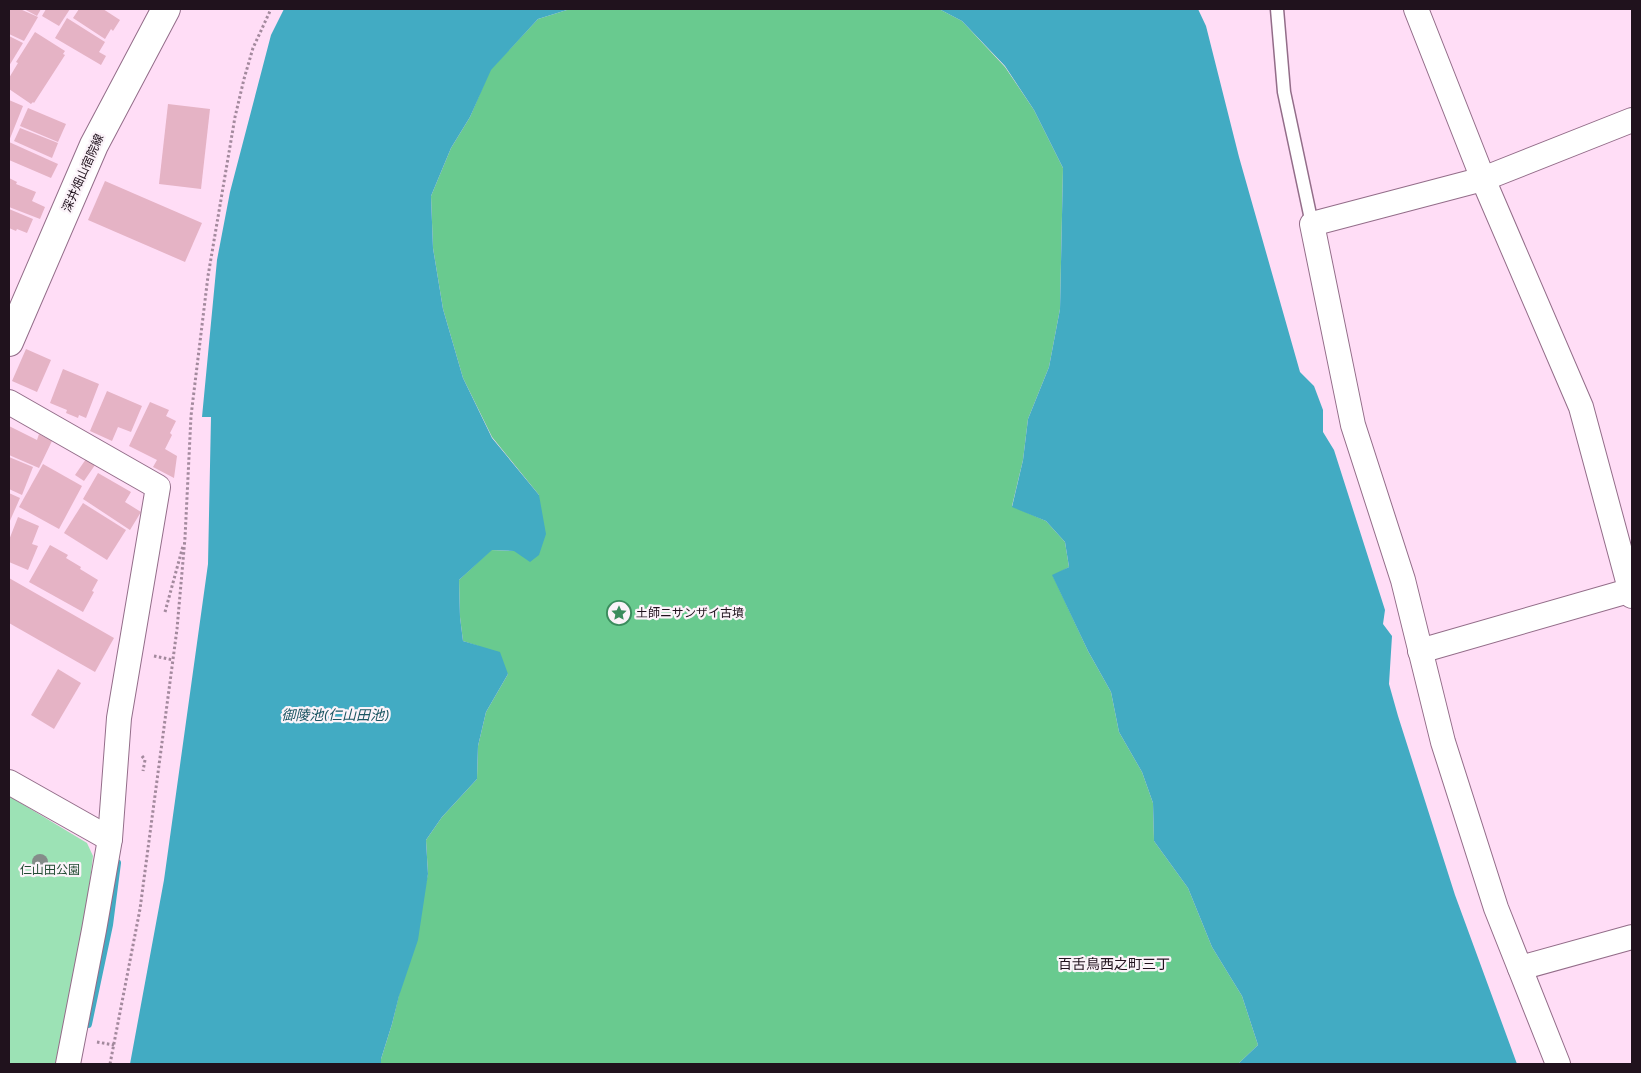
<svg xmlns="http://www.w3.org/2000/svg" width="1641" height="1073" font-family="Overpass,'Noto Sans JP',sans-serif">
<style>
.green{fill:#9ce2b5}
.forest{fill:#69ca8f}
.water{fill:#42abc3}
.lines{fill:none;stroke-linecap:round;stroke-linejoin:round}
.stream{stroke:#42abc3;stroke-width:8}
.building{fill:#e5b3c5}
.lane-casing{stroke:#936d89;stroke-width:15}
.street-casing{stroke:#936d89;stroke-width:26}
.secondary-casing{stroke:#936d89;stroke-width:30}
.path{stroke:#a3899d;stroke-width:3;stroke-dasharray:2.5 2.5;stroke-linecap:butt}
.lane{stroke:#fff;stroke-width:12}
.street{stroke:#fff;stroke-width:24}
.secondary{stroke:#fff;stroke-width:28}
.tree{fill:#858c8a}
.labels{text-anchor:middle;stroke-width:4.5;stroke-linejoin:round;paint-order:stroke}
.street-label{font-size:12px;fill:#20121d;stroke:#fbf3f9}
.poi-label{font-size:12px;fill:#20121d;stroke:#fbf3f9;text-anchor:start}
.park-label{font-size:12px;fill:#224a32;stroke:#fbf3f9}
.water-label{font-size:14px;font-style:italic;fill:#1b5562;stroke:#fbf3f9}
.neighbourhood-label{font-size:14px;fill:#20121d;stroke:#fbf3f9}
</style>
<rect width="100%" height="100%" fill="#ffddf6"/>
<!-- green -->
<path class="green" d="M9,796l78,47 6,13 -9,76 -29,132h-46z"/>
<!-- forest -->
<path class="forest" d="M570,9h369l23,12 43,46 29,43 29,58 -3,141 -11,58 -21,52 -5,41 -11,46 34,15 19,21 4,25 -16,9 35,75 23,41 8,40 23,40 11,31 1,38 34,47 24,59 30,49 16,49 -20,19h-857v-5l11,-35 36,-150 -2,-34 16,-23 35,-38 1,-33 8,-34 22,-38 -30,-28 -15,-5 -3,-24 -1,-37 32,-30 23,1 25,-56 -47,-58 -29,-59 -20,-69 -10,-61 -2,-52 20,-48 19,-31 20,-47 48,-51z"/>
<!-- water -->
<g class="water">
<path d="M284,9h286l-32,10 -47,51 -21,47 -19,31 -20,48 2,52 10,61 20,69 29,60 47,57 7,39 -7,21 -9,7 -16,-11 -22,-1 -33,30 1,37 3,24 37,11 8,22 -22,38 -8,34 -1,33 -35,38 -16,23 2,34 -10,66 -19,56 -7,28 -11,35v5h-251l34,-184 44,-316 3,-147h-9l15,-157 13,-68 41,-157z"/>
<path d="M939,9h259l8,17 33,131 61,215 14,14 9,24v22l11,18 51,160 -2,14 9,12 -3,48 9,32 57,179 62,169h-279l20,-19 -16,-49 -30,-49 -24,-59 -34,-47 -1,-38 -11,-31 -23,-40 -8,-40 -23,-41 -36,-76 17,-8 -4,-25 -19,-21 -34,-14 11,-47 5,-41 21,-52 11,-58 3,-141 -29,-58 -29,-44 -43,-45z"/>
</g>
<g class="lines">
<!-- stream -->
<path class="stream" d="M88,1024l21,-99 8,-62"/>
</g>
<!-- building -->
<g class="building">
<path d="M9,9h11l18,8 -14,24 -15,-7z"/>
<path d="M24,9h17l-4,7z"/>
<path d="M46,9h24l-11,17 -17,-10z"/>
<path d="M79,9h24l17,11 -7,11 -2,-2 -6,10 -32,-21z"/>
<path d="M67,18l38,24 -6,10 7,4 -5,9 -46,-27z"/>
<path d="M35,32l30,19 -2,3 2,1 -31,48 -1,-1 -2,2 -22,-15v-11l9,-15 -2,-1z"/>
<path d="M9,36l14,7 -14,23z"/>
<path d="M9,100l14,6 -14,35z"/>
<path d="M168,104l42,5 -9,80 -42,-5z"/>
<path d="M28,108l38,16 -8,18 -38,-16z"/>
<path d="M20,128l38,15 -6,15 -38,-17z"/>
<path d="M9,142l49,22 -7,14 -42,-18z"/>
<path d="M9,178l8,4 -1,2 20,8 -4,9 13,6 -5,12 -31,-12z"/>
<path d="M105,181l97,42 -17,39 -97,-42z"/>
<path d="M9,209l24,10 -6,14 -10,-4 -1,2 -7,-3z"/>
<path d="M26,349l25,11 -14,32 -25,-11z"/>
<path d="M63,369l36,15 -13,34 -7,-3 -1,3 -12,-5 1,-3 -17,-7z"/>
<path d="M107,391l35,15 -11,26 -13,-5 -6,14 -22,-10z"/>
<path d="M150,402l19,8 -3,6 10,5 -6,12 2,2 -7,14 12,7 -3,22 -21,-11 4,-7 -28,-14z"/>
<path d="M9,426l28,14 2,-6 13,7 -13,27 -30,-13z"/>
<path d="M9,457l24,10 -11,28 -13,-6z"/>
<path d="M86,459l9,6 -11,16 -9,-6z"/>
<path d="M43,464l39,22 -23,43 -40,-22z"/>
<path d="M98,473l33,19 -6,10 16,10 -11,18 -47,-31z"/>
<path d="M9,493l11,5 -11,25z"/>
<path d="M83,503l43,27 -19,30 -43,-27z"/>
<path d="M18,517l21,9 -7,18 6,2 -10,24 -19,-8v-22z"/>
<path d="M50,545l18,10 -2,3 15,9 -1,2 18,11 -6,11 2,1 -11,20 -54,-30z"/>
<path d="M9,578l105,60 -19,34 -86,-49z"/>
<path d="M58,669l23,14 -27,46 -23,-14z"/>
</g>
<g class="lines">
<defs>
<path id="lane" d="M1277,9l7,83 28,132"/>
<g id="street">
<path d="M1416,9l67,170 98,228 51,189"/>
<path d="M9,402l149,85 -39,231 -9,121 -16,91 -26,134"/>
<path d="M1420,651l212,-61"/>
<path d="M9,782l101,57"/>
<path d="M1520,968l112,-31"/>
<path d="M1558,1064l-62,-156 -53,-166 -40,-162 -50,-155 -41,-201 171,-45 149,-59"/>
</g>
<path id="secondary" d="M9,342l85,-197 72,-136"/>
</defs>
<!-- lane casing -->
<use href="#lane" class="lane-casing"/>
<!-- street casing -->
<use href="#street" class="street-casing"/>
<!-- secondary casing -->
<use href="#secondary" class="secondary-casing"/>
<!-- path -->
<g class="path">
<path d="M165,612l18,-66"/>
<path d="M154,656l19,4"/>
<path d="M142,756l3,4 -2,11"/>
<path d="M97,1042l17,3"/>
<path d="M110,1064l30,-155 37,-280 8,-91 6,-122 17,-140 27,-159 9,-38 9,-31 18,-39"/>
</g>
<!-- lane -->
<use href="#lane" class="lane"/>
<!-- street -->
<use href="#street" class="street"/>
<!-- secondary -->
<use href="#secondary" class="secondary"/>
</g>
<!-- trees -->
<circle class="tree" cx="40" cy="862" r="8"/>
<!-- icons -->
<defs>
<symbol id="sight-ring" viewBox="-11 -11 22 22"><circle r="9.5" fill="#fbf3f9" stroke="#3b8c5d" stroke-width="1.5"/><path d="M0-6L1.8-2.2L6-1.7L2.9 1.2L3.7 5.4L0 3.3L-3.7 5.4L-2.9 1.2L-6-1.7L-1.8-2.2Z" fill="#3b8c5d"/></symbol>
</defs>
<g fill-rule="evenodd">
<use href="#sight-ring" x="605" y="599" width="28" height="28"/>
</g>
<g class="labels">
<!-- street labels -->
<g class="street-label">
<text transform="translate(83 173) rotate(-66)" y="4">深井畑山宿院線</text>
</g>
<!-- poi labels -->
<g class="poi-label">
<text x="636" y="617">土師ニサンザイ古墳</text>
</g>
<!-- park labels -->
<g class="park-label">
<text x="50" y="874">仁山田公園</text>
</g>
<!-- water labels -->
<g class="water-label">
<text x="335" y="720">御陵池(仁山田池)</text>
</g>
<!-- neighbourhood labels -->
<g class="neighbourhood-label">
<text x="1114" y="969">百舌鳥西之町三丁</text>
</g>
</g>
<!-- border -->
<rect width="1641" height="1073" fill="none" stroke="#20121d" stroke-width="20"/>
</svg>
